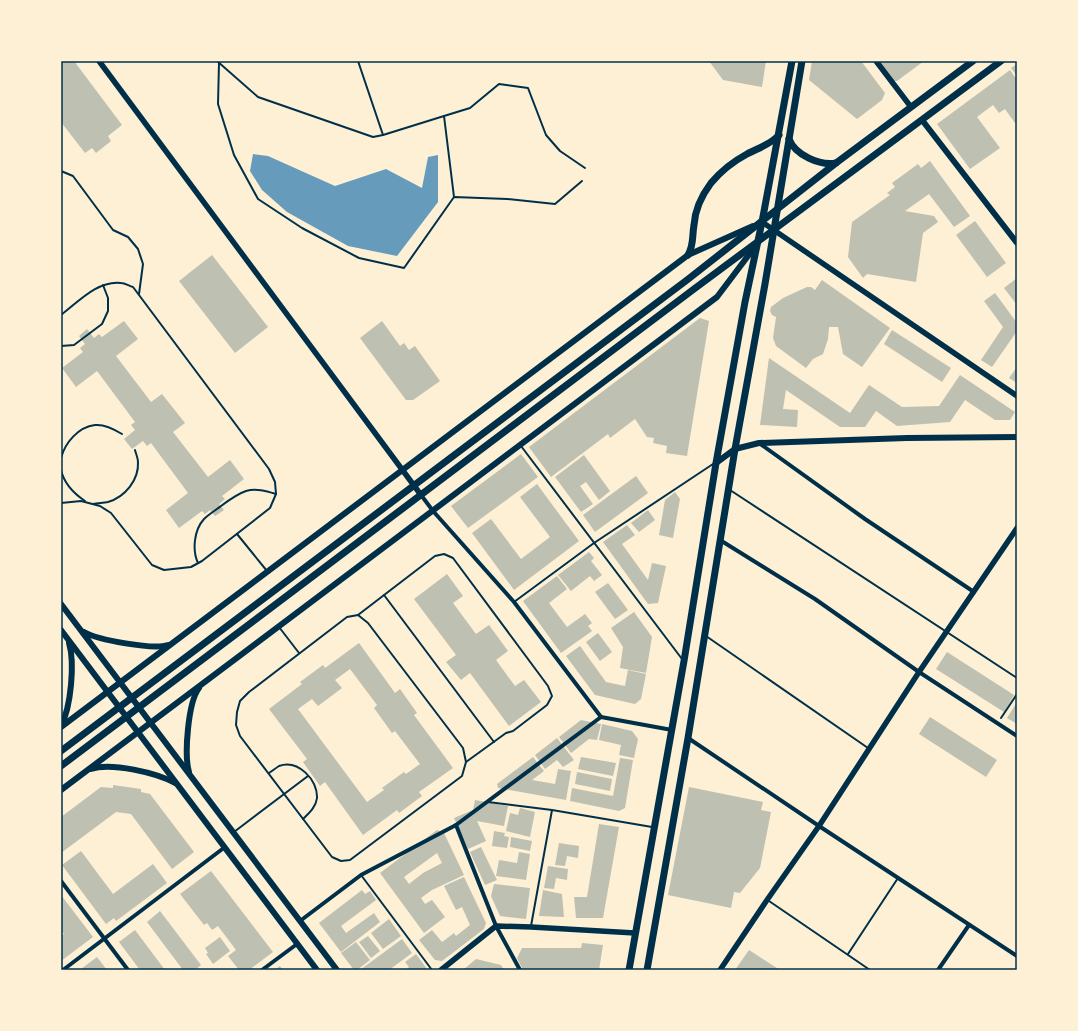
<svg xmlns="http://www.w3.org/2000/svg" width="1078" height="1031" font-family="'Exo 2',sans-serif">
<style>
.water{fill:#669bbc}
.building{fill:#bec0b2;fill-rule:evenodd}
.lines{fill:none;stroke-linecap:round;stroke-linejoin:round}
.path{stroke:#003049;stroke-width:2}
.service{stroke:#003049;stroke-width:2}
.minor{stroke:#003049;stroke-width:4}
.tertiary{stroke:#003049;stroke-width:5.5}
.secondary{stroke:#003049;stroke-width:6}
.primary{stroke:#003049;stroke-width:7}
.neatline{fill:none;stroke:#003049;stroke-width:1.5}
</style>
<rect width="100%" height="100%" fill="#fdf0d5"/>
<!-- water -->
<path class="water" d="M253,154l15,2 67,30 51,-17 36,19 6,-31 10,-2v47l-41,54 -49,-10 -61,-34 -25,-22 -12,-19z"/>
<!-- building -->
<g class="building">
<path d="M61,61h13l48,64 -14,11 3,5 -15,12 -4,-5 -7,5 -24,-31z"/>
<path d="M709,61h57l-4,26 -39,-7z"/>
<path d="M812,61h49l24,32 -3,7 -25,19 -48,-39z"/>
<path d="M876,61h48l-27,20h-6z"/>
<path d="M1017,64v12l-6,-8z"/>
<path d="M1010,70l7,10v41l-2,2 -10,-14 -6,4 -6,-8 -16,12 23,31 -30,21 -33,-45z"/>
<path d="M930,161l40,55 -16,11 -25,-33 -24,17 29,5 4,6 -15,11 -7,49 -49,-8 -4,4 -15,-21 4,-35 38,-27 -3,-2 8,-6 -3,-4 26,-19 3,4z"/>
<path d="M975,221l31,42 -19,14 -31,-42z"/>
<path d="M212,255l56,72 -33,26 -56,-72z"/>
<path d="M1017,278v27l-13,-17z"/>
<path d="M822,280l68,48 -28,39 -19,-13 -5,-27h-9l-1,12 -5,15 -10,5 -7,9 -30,-22 -3,-8 3,-21 -4,-2 -2,-4 1,-4 12,-9 24,-11h4l4,3z"/>
<path d="M995,293l22,30v8l-25,36 -11,-7 22,-33 -19,-26z"/>
<path d="M700,318l9,3 -22,135 -21,-3 1,-7 -14,-3 1,-5 -7,-1 -12,-18 -25,19 -2,-4 -57,43 -22,-30z"/>
<path d="M124,321l14,18 -22,17 35,46 11,-8 23,29 -12,9 35,45 22,-17 14,19 -22,17 3,3 -6,5 5,6 -9,6 -5,-6 -5,4 -3,-3 -23,17 -13,-18 22,-17 -37,-50 -4,3 -4,-5 -11,8 -8,-10 11,-9 -4,-5 4,-3 -38,-51 -21,16 -14,-19 21,-16 -3,-4 5,-4 -6,-8 8,-7 7,9 5,-4 3,3z"/>
<path d="M382,321l18,25 4,-3 5,7 6,-4 25,35 -27,19h-7l-46,-62z"/>
<path d="M892,330l59,38 -9,14 -58,-38z"/>
<path d="M769,358l81,55 19,-28 33,22 37,-1 21,-31 55,37 -5,8h-15l-30,-20 -15,22 -53,4 -21,-15 -11,16h-25l-54,-37 -3,19 15,1 -1,17 -37,-2z"/>
<path d="M1017,367v16l-8,-5z"/>
<path d="M521,454l17,23 -70,51 -17,-22z"/>
<path d="M584,455l26,36 -11,9 -13,-18 -6,4 13,18 -12,8 -26,-35z"/>
<path d="M636,476l12,17 -53,39 -12,-17z"/>
<path d="M537,484l42,57 -65,49 -42,-57 19,-14 30,40 29,-22 -30,-40z"/>
<path d="M675,492l5,7 -7,39 -14,-3 6,-35z"/>
<path d="M648,510l7,10 -16,12 -8,-9z"/>
<path d="M627,525l8,10 -13,9 26,36 4,-17 14,3 -8,37 -10,1 -45,-62z"/>
<path d="M589,552l5,6 -3,3 11,14 -8,6 -4,-5 -19,15 -13,-16z"/>
<path d="M447,574l16,22 -10,7 23,31 13,-9 19,26 -12,9 19,26 9,-6 17,22 -32,24 -39,-53 -9,7 -15,-18 10,-7 -42,-56z"/>
<path d="M557,576l10,13 -18,14 18,24 18,-13 7,9 -4,3 4,5 -31,22 -38,-52z"/>
<path d="M608,583l20,27 -13,9 -20,-27z"/>
<path d="M634,612l18,25 -6,36 -26,-5 3,-21 -12,-19z"/>
<path d="M598,633l14,19 -12,9 -14,-19z"/>
<path d="M359,643l36,50 5,-4 17,24 -3,2 39,53 -34,24 3,4 -23,17 -2,-3 -34,25 -38,-53 -5,4 -17,-24 4,-3 -38,-50 33,-25 -2,-2 23,-17 2,3zM350,669l27,36 -3,3 18,25 3,-2 25,33 -14,10 -2,-2 -22,16 2,2 -17,12 -69,-93 14,-10 6,7 24,-18 -7,-8z"/>
<path d="M580,646l26,36 19,4 3,-16 18,4 -5,25 -6,5 -40,-9 -29,-39z"/>
<path d="M947,652l67,43 -10,17 -68,-43z"/>
<path d="M1017,702v22l-10,-6z"/>
<path d="M930,717l67,43 -11,17 -67,-43z"/>
<path d="M581,720l20,4 -4,16 -8,-1 -18,14 -12,-16z"/>
<path d="M602,724l30,7 6,8 -4,19 -15,-3 2,-10 -22,-5z"/>
<path d="M557,738l17,22 -11,7 -6,-7 -12,9 -10,-14z"/>
<path d="M533,757l11,14 -12,9 23,4 3,-15 13,2 -5,29 -68,-12 -1,-4z"/>
<path d="M581,757l35,6 -3,13 -35,-7z"/>
<path d="M620,758l13,2 -8,48 -6,3 -49,-10 2,-13 41,8z"/>
<path d="M577,772l35,7 -2,12 -35,-7z"/>
<path d="M113,785l28,4v3l9,2 44,58 -22,17 -41,-55 -15,-2 -55,41v-36l40,-30 12,1z"/>
<path d="M689,787l74,15 -2,8 10,2 -11,56 -20,25 -6,-1 -3,16 -63,-13z"/>
<path d="M475,800l33,6 -4,20 -27,-5 9,20 -18,8 -14,-31 19,-8z"/>
<path d="M520,808l15,4 -5,25 -24,-6 4,-18 8,2z"/>
<path d="M599,824l20,3 -16,91h-27l-2,-21h13z"/>
<path d="M437,830l7,3 20,42 -32,15 -11,8 4,6 7,-4 13,17 -21,16 -44,-60zM437,853l5,10 -19,10 -14,11 -5,-7z"/>
<path d="M494,831l11,2 -1,3 5,1 -2,11 -15,-2z"/>
<path d="M511,837l21,4 -2,10 -20,-4z"/>
<path d="M559,843l20,3 -1,12 -11,-2 -2,10 -10,-1z"/>
<path d="M481,847l16,33 -12,5 -15,-33z"/>
<path d="M81,851l32,43 40,-30 14,19 -51,38 -2,-3 -8,6 -44,-59z"/>
<path d="M519,852l11,2 -4,26 -30,-4 3,-16 18,3z"/>
<path d="M548,866l20,3 -1,11 -11,-2 -2,11 -10,-1z"/>
<path d="M211,871l62,81 -24,18h-10l-11,-14 8,-6 -18,-24 -6,4 -5,-7 -3,2 -24,-31z"/>
<path d="M464,877l22,46 -2,6 -42,32 -7,-1 -16,-20 13,-10 10,12 12,-9 2,3 14,-11 -8,-18 -6,3 -12,-24z"/>
<path d="M494,884l36,4 -4,31 -26,-3 -9,-20z"/>
<path d="M362,890l3,4 5,-3 6,9 -35,26 5,7 28,-20 6,9 -39,30 -22,-29z"/>
<path d="M543,890l19,4 2,23 -25,-1z"/>
<path d="M61,895l32,42 -32,24v-25l3,-2 -3,-4z"/>
<path d="M160,911l41,54 -6,5h-12l-36,-48z"/>
<path d="M389,919l12,17 -18,13 -12,-16z"/>
<path d="M135,930l30,40h-25l-21,-28z"/>
<path d="M368,936l12,15 -9,7 -12,-16z"/>
<path d="M220,937l10,14 -17,13 -7,-10 2,-1 -3,-5z"/>
<path d="M402,939l10,14 -23,17h-29z"/>
<path d="M356,942l14,18 -13,10h-3l-13,-17z"/>
<path d="M582,943l21,2 -4,25h-76l-6,-12 5,-10h59z"/>
<path d="M749,950l31,20h-45z"/>
<path d="M416,954l11,15v1h-22l4,-3 -4,-5z"/>
<path d="M97,957l10,13h-25l-1,-1z"/>
<path d="M476,959l25,6 3,5h-41z"/>
<path d="M280,966l3,4h-9z"/>
</g>
<g class="lines">
<!-- path -->
<g class="path">
<path d="M217,61l41,36 115,40 10,-2 61,-19 10,81"/>
<path d="M358,61l25,74"/>
<path d="M219,63l-1,41 16,51 24,44 44,29 57,30 45,10 50,-71 53,2 48,5 27,-23"/>
<path d="M444,116l26,-8 29,-24 29,4 18,47 14,16 25,17"/>
<path d="M1001,718l16,-24"/>
</g>
<!-- service -->
<g class="service">
<path d="M61,171l12,5 40,54 15,7 10,12 5,15 -4,30"/>
<path d="M61,315c17,-13 37,-35 60,-32 4,0 8,3 12,4l136,182 6,13 1,12 -6,14 -68,53 -11,6 -27,3 -12,-5 -41,-52 -11,-7 -19,-5 -20,2"/>
<path d="M61,346l13,-1 28,-21 6,-13v-13l-5,-13"/>
<path d="M521,446l161,213"/>
<path d="M61,458c4,-15 17,-31 34,-33 10,-1 19,4 27,9"/>
<path d="M61,470c3,13 12,23 24,31"/>
<path d="M730,490l287,188"/>
<path d="M93,504c5,-1 10,-1 15,-2 17,-5 31,-22 30,-40 0,-4 -2,-8 -3,-12"/>
<path d="M237,534l30,37"/>
<path d="M198,563c-6,-13 -4,-33 6,-44 5,-5 12,-9 17,-13 8,-6 16,-12 25,-15 10,-3 20,0 30,3"/>
<path d="M384,595l110,147"/>
<path d="M514,602l80,-59 119,-79"/>
<path d="M358,615l10,8 95,125 3,14 -4,14 -112,84 -9,1 -9,-4 -92,-121 -4,-11 1,-13 3,-11 9,-9 98,-75z"/>
<path d="M358,615l77,-59 9,-2 9,4 95,128 4,10 -5,9 -34,26 -7,2 -40,29"/>
<path d="M279,627l20,26"/>
<path d="M706,636l162,112"/>
<path d="M269,773c3,-2 7,-5 10,-7 19,-7 39,14 38,32 -1,9 -8,15 -14,21"/>
<path d="M488,802l64,8 100,17"/>
<path d="M234,832l74,-56"/>
<path d="M361,875l71,95"/>
<path d="M769,901l101,69"/>
<path d="M531,926l21,-116"/>
<path d="M848,954l50,-76"/>
</g>
<!-- minor -->
<g class="minor">
<path d="M759,443l106,76 109,73"/>
<path d="M421,495l12,16 81,91 87,115 71,13"/>
<path d="M720,540l95,59 104,73 98,64"/>
<path d="M688,738l131,88 198,130"/>
<path d="M456,825l40,101 24,44"/>
<path d="M61,881l67,89"/>
<path d="M300,921l61,-46 95,-50 145,-108"/>
<path d="M63,970l162,-123"/>
<path d="M262,970l35,-26"/>
<path d="M938,970l31,-45"/>
</g>
<!-- tertiary -->
<g class="tertiary">
<path d="M99,61l322,434"/>
<path d="M876,61l35,46"/>
<path d="M762,222l255,174"/>
<path d="M441,970l55,-44 35,1 104,6"/>
<path d="M720,970l47,-70 52,-74 100,-154 98,-144"/>
</g>
<!-- secondary -->
<g class="secondary">
<path d="M922,120l95,123"/>
<path d="M716,463l19,-14 24,-6 148,-5 110,-1"/>
<path d="M61,604l276,366"/>
<path d="M61,630l256,340"/>
<path d="M84,632c14,8 69,18 84,13"/>
<path d="M61,726c10,-19 14,-63 8,-83"/>
<path d="M61,727l627,-472 65,-29"/>
<path d="M91,769c20,-7 66,4 84,14"/>
<path d="M189,772c-5,-17 -1,-70 10,-84"/>
<path d="M61,790l656,-493 40,-53"/>
</g>
<!-- primary -->
<g class="primary">
<path d="M789,139c6,16 31,27 47,24"/>
<path d="M688,255c6,-10 4,-19 6,-30 1,-15 8,-30 17,-42 10,-12 23,-22 36,-29 11,-6 23,-9 32,-19"/>
<path d="M61,751l626,-471 149,-117 137,-102"/>
<path d="M61,766l633,-477 307,-228"/>
<path d="M629,970l55,-309 32,-198 29,-161 17,-80 30,-161"/>
<path d="M647,970l41,-232 47,-289 30,-165 37,-223"/>
</g>
</g>
<!-- border -->
<rect width="1078" height="1031" fill="none" stroke="#fdf0d5" stroke-width="124"/>
<rect x="62" y="62" width="954" height="907" class="neatline"/>
</svg>
